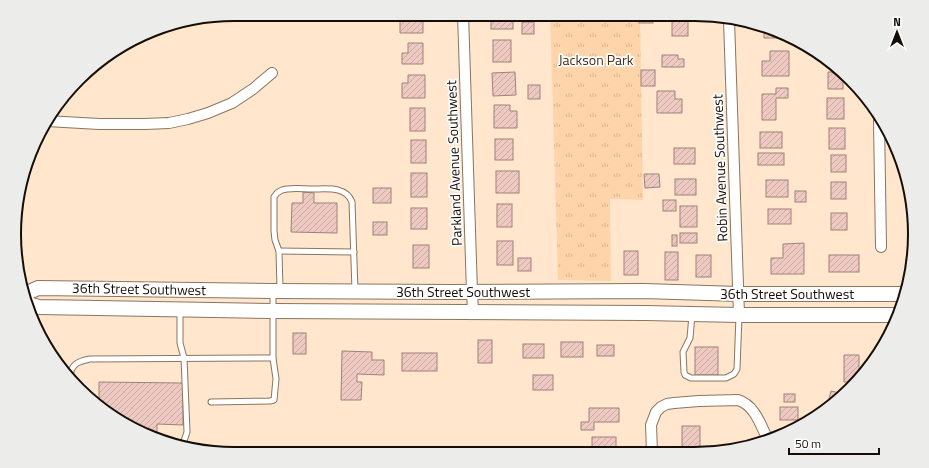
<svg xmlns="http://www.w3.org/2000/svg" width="929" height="468" font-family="'Titillium Web',sans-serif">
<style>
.grass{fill:url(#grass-tufts)}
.building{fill:url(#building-hatch);stroke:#a18079}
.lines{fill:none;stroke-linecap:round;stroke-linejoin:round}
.lane-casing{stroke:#8b755f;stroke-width:7}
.street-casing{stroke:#8b755f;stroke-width:12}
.secondary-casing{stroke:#8b755f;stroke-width:16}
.lane{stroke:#fff;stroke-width:5}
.street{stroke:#fff;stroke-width:10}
.secondary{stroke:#fff;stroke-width:14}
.labels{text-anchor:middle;stroke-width:3.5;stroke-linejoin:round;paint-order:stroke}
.park-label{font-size:14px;fill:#452e16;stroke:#fff}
.street-label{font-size:14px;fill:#160e06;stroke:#fff}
.rim{fill:none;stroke:#160e06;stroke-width:2}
</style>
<defs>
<pattern id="grass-tufts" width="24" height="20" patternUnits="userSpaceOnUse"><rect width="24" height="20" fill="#fed5ab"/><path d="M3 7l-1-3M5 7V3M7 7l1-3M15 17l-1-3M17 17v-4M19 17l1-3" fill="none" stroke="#d9b692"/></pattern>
<pattern id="building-hatch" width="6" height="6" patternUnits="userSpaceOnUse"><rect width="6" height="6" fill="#edc9c1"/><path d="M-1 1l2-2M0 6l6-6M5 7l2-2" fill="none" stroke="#caaba4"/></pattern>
</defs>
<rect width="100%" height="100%" fill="#ffe6cd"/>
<!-- grass -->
<path class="grass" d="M550,14h90l3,186 -33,-1 1,82 -53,-1z"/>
<!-- building -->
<g class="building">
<path d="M407,14h16v19h-23v-16h7z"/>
<rect x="491" y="14" width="22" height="15"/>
<rect x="639" y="14" width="14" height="9"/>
<rect x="672" y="14" width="16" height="22"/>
<rect x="522" y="22" width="12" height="12"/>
<path d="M764,29l16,4v5h-16z"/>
<rect x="493" y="40" width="18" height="22"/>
<path d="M408,43h15v21h-21v-11h6z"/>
<path d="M770,51h19v25h-27v-15h8z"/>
<path d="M662,55h16v4h6v8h-22z"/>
<rect x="641" y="70" width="14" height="16"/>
<path d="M515,72l1,23 -23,1 -1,-23z"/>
<path d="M828,72h10l5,4v13h-15z"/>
<path d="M408,75h17v23h-23v-15h6z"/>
<rect x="528" y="85" width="12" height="14"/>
<path d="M776,88h12v10h-12v22h-14v-26h14z"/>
<path d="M657,91h18v8h7v14h-25z"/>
<rect x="827" y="98" width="17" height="21"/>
<path d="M494,105h16v6h7v17h-23z"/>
<rect x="410" y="108" width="15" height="23"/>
<rect x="829" y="128" width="16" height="21"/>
<rect x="760" y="132" width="22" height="16"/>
<rect x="495" y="139" width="18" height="21"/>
<rect x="411" y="140" width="15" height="23"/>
<rect x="674" y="148" width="21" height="16"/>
<rect x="758" y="153" width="26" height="12"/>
<rect x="831" y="155" width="15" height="17"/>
<rect x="496" y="171" width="23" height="22"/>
<rect x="411" y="173" width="16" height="24"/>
<path d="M644,174h15l1,13 -15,1z"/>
<rect x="675" y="179" width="21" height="16"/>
<rect x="766" y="180" width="22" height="17"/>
<rect x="831" y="182" width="15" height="17"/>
<rect x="373" y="188" width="18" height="15"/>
<rect x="795" y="191" width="11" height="11"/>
<path d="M303,192l11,1v10h23v30l-46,-1 1,-29h11z"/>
<rect x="663" y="200" width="13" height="11"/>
<rect x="497" y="204" width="15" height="23"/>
<rect x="680" y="206" width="17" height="21"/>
<rect x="411" y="208" width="16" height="21"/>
<rect x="768" y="209" width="23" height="15"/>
<path d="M909,209l2,16h-2z"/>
<rect x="831" y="213" width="16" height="17"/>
<rect x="373" y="222" width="14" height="13"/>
<rect x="680" y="233" width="17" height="10"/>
<rect x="672" y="235" width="5" height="11"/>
<path d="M910,235h3l1,15h-4z"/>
<rect x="497" y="241" width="16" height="24"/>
<path d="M804,243v31h-33v-16h12v-14z"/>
<rect x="413" y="245" width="16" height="23"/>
<rect x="624" y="251" width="14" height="24"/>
<rect x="665" y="252" width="13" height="28"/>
<rect x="696" y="255" width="15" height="22"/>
<rect x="829" y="255" width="30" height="17"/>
<rect x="518" y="258" width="13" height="13"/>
<path d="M906,259h6l-5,18h-1z"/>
<rect x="293" y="333" width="13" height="21"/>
<rect x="478" y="340" width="14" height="23"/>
<rect x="561" y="342" width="22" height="15"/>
<rect x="523" y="344" width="21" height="14"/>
<rect x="597" y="345" width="17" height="11"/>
<rect x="695" y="347" width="23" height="28"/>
<path d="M342,351l30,1v8h12v15l-27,-1v8h5l-1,18h-20z"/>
<rect x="402" y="353" width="35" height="18"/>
<path d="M844,355h15v25l-2,2h-13z"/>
<rect x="533" y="375" width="20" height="15"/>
<path d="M99,382l84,1v42l-26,-1v13l-20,-6 -38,-27z"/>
<path d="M831,391l13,3 -18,16z"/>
<rect x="784" y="394" width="11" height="8"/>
<rect x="780" y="407" width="18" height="13"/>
<path d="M589,408h30v14h-25v8h-13v-8h8z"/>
<rect x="682" y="426" width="18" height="26"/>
<rect x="592" y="437" width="24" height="15"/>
</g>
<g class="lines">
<defs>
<g id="lane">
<path d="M279,251l75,1"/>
<path d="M280,290l-1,-39 -4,-11 -1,-9v-34l3,-4 5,-3 5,-1c9,-1 17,0 26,0 14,0 33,-3 39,13l3,89"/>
<path d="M180,310v33l4,15 3,74 -4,12"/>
<path d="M692,315l-2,23 -7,14 1,20 1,3 6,3h35l8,-4 3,-5 2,-53"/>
<path d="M70,378c0,-14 9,-17 20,-19l183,-1v-66"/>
<path d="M211,402l59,-1 4,-1 2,-21 -3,-21"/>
</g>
<g id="street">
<path d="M463,14l9,278 1,20"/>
<path d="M729,20l10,295"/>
<path d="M47,121l52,3h46l24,-1 19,-4 20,-6 24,-10 21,-14 19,-16"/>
<path d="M879,121l2,126"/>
<path d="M652,452l-1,-27 5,-13 5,-5 6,-3 7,-1 25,-2 39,-1c17,5 23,26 30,40"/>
</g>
<g id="secondary">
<path d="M25,294l13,-6 235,3 178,1 193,-1 95,3h163"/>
<path d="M28,304l11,3 234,4 372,2 94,2h158"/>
</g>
</defs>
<!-- lane casing -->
<use href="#lane" class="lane-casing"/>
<!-- street casing -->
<use href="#street" class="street-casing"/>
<!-- secondary casing -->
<use href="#secondary" class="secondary-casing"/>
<!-- lane -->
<use href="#lane" class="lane"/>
<!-- street -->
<use href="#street" class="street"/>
<!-- secondary -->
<use href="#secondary" class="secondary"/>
</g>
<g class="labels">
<!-- park labels -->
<g class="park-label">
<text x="596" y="65">Jackson Park</text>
</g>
<!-- street labels -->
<g class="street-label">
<text transform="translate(454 163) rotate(-92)" y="5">Parkland Avenue Southwest</text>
<text transform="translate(720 168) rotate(-92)" y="5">Robin Avenue Southwest</text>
<text transform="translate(139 289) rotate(1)" y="5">36th Street Southwest</text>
<text x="463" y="297">36th Street Southwest</text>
<text x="787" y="299">36th Street Southwest</text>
</g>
</g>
<!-- crop -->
<path d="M0 0H929V468H0ZM234 21H695A213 213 0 0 1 908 234V234A213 213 0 0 1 695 447H234A213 213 0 0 1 21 234V234A213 213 0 0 1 234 21Z" fill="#ececeb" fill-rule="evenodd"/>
<path class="rim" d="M234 21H695A213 213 0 0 1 908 234V234A213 213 0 0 1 695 447H234A213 213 0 0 1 21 234V234A213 213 0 0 1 234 21Z"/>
<!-- north arrow -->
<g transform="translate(897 32)" stroke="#ffffff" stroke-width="3" paint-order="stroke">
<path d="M0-3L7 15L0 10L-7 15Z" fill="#160e06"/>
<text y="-6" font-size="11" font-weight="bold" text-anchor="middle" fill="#160e06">N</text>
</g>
<!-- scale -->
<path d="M789 448v6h90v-6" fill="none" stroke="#160e06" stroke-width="2"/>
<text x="795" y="448" font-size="12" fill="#160e06" stroke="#ffffff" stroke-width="3" paint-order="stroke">50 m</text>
</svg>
